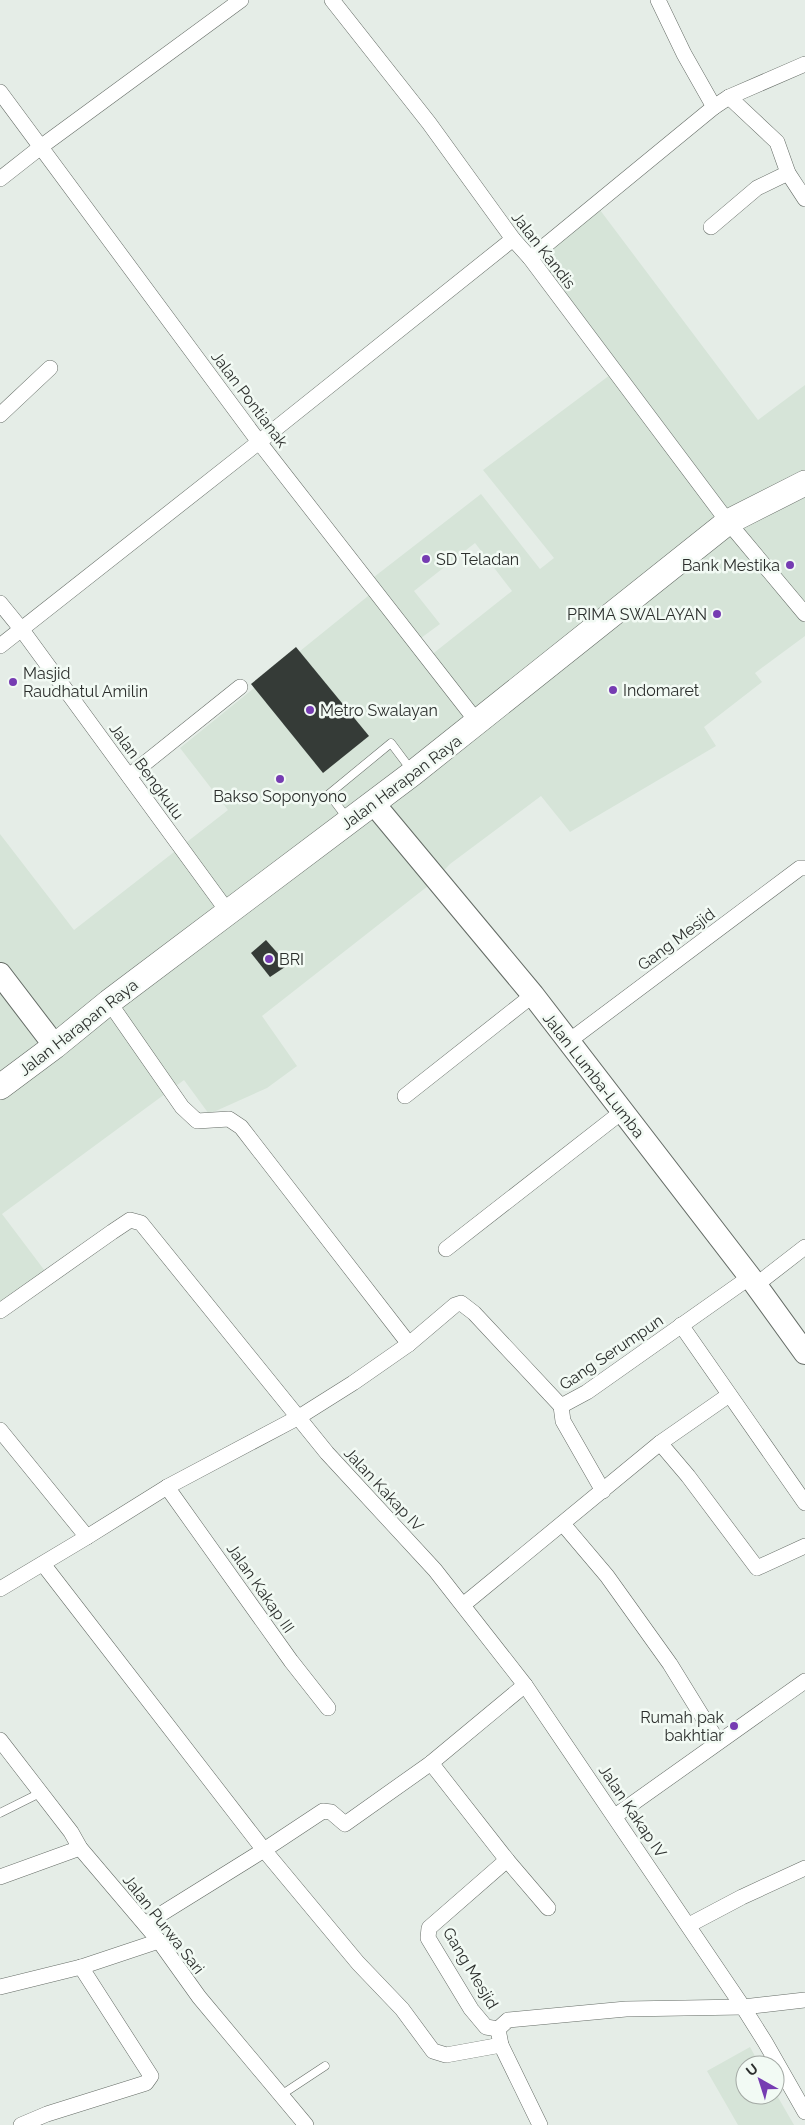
<svg xmlns="http://www.w3.org/2000/svg" width="805" height="2125" font-family="Raleway,sans-serif">
<style>
.built{fill:#d6e4d8}
.building{fill:#353b37}
.lines{fill:none;stroke-linecap:round;stroke-linejoin:round}
.lane-casing{stroke:#656c66;stroke-width:9}
.street-casing{stroke:#656c66;stroke-width:16}
.secondary-casing{stroke:#656c66;stroke-width:24}
.primary-casing{stroke:#656c66;stroke-width:26}
.lane{stroke:#fff;stroke-width:8}
.street{stroke:#fff;stroke-width:15}
.secondary{stroke:#fff;stroke-width:22}
.primary{stroke:#fff;stroke-width:25}
.poi-dot{fill:#763cb2;stroke:#f2faf4;stroke-width:2}
.labels{text-anchor:middle;stroke-width:5;stroke-linejoin:round;paint-order:stroke}
.street-label{font-size:16px;fill:#2c2f2d;stroke:#f2faf4}
.poi-label{font-size:16px;fill:#2c2f2d;stroke:#f2faf4;text-anchor:start}
</style>
<rect width="100%" height="100%" fill="#e5ede7"/>
<!-- built -->
<g class="built">
<path d="M600,210l158,210 47,-35v251l-50,37 7,9 -58,45 12,19 -146,86 -29,-36 -91,68 -17,18 -171,134 35,50 -30,22 -58,26 -25,-34 -182,134 46,61 -48,34v-475l74,96 154,-120 -48,-62 198,-160 52,68 82,-65 -37,-48 -61,48 26,33 -19,14 -47,-61 107,-83 59,75 14,-11 -71,-88 127,-95 -81,-109z"/>
<path d="M750,2047l10,18h-15v30h30v-3l19,33h-56l-31,-54z"/>
</g>
<!-- building -->
<g class="building">
<path d="M296,647l73,89 -46,37 -72,-89z"/>
<path d="M266,940l22,25 -18,12 -19,-24z"/>
</g>
<g class="lines">
<defs>
<g id="lane">
<path d="M347,818l-18,-24 62,-51 21,28"/>
<path d="M0,1813l40,-20"/>
<path d="M281,2095l44,-29"/>
</g>
<g id="street">
<path d="M332,0l97,123 84,116 17,19 198,264 77,92"/>
<path d="M658,0l26,54 30,53"/>
<path d="M0,92l259,350 219,281"/>
<path d="M729,97l48,45 11,31 17,26"/>
<path d="M0,179l42,-33 199,-146"/>
<path d="M711,227l46,-39 31,-15"/>
<path d="M530,258l184,-151 15,-10 76,-33"/>
<path d="M0,415l50,-47"/>
<path d="M0,603l22,27 206,282"/>
<path d="M0,646l259,-204 254,-203"/>
<path d="M129,776l111,-89"/>
<path d="M109,1002l73,105 15,14 32,-2 12,8 168,217"/>
<path d="M569,1041l231,-173h5"/>
<path d="M405,1096l128,-101"/>
<path d="M446,1249l177,-138"/>
<path d="M756,1285l49,-38"/>
<path d="M0,1311l112,-79 18,-12 11,3 186,230 108,117 90,115 218,322 22,35 40,70"/>
<path d="M681,1325l124,178"/>
<path d="M729,1395l-69,48 28,33 69,92 48,-22"/>
<path d="M561,1406l2,15 40,70"/>
<path d="M0,1430l87,107"/>
<path d="M167,1487l124,174 37,47"/>
<path d="M563,1524l44,52 63,88 48,78"/>
<path d="M43,1564l221,286 94,113 44,46 31,42 13,4 55,-10"/>
<path d="M0,1589l87,-52 80,-50 132,-70 54,-34 56,-39 46,-39 6,-2 13,10 87,93 26,-14 163,-115"/>
<path d="M463,1605l197,-162"/>
<path d="M0,1740l71,92 9,16 79,93 40,56 107,128"/>
<path d="M431,1763l76,97 41,48"/>
<path d="M615,1816l190,-135"/>
<path d="M0,1877l80,-29"/>
<path d="M145,1924l119,-74 59,-39 8,1 14,12 86,-61 94,-78"/>
<path d="M689,1925l53,-28 63,-29"/>
<path d="M0,1987l81,-20 78,-26"/>
<path d="M498,2029l-12,-2 -15,-18 -43,-71 1,-10 78,-68"/>
<path d="M21,2125l26,-11 99,-31 5,-7 -70,-109"/>
<path d="M540,2125l-39,-80 -3,-16 10,-9 118,-11 117,-2 62,-7"/>
</g>
<g id="secondary">
<path d="M374,804l159,191 217,282 55,76"/>
<path d="M0,974l55,72"/>
</g>
<path id="primary" d="M0,1087l55,-41 54,-44 304,-229 315,-251 77,-39"/>
</defs>
<!-- lane casing -->
<use href="#lane" class="lane-casing"/>
<!-- street casing -->
<use href="#street" class="street-casing"/>
<!-- secondary casing -->
<use href="#secondary" class="secondary-casing"/>
<!-- primary casing -->
<use href="#primary" class="primary-casing"/>
<!-- lane -->
<use href="#lane" class="lane"/>
<!-- street -->
<use href="#street" class="street"/>
<!-- secondary -->
<use href="#secondary" class="secondary"/>
<!-- primary -->
<use href="#primary" class="primary"/>
</g>
<!-- markers -->
<g class="poi-dot">
<circle cx="426" cy="559" r="5"/>
<circle cx="790" cy="565" r="5"/>
<circle cx="717" cy="614" r="5"/>
<circle cx="13" cy="682" r="5"/>
<circle cx="613" cy="690" r="5"/>
<circle cx="310" cy="710" r="5"/>
<circle cx="280" cy="779" r="5"/>
<circle cx="269" cy="959" r="5"/>
<circle cx="734" cy="1726" r="5"/>
</g>
<g class="labels">
<!-- street labels -->
<g class="street-label">
<text transform="translate(544 250) rotate(52)" y="6">Jalan Kandis</text>
<text transform="translate(250 399) rotate(53)" y="6">Jalan Pontianak</text>
<text transform="translate(147 771) rotate(54)" y="6">Jalan Bengkulu</text>
<text transform="translate(401 782) rotate(-37)" y="6">Jalan Harapan Raya</text>
<text transform="translate(676 939) rotate(-37)" y="6">Gang Mesjid</text>
<text transform="translate(78 1027) rotate(-38)" y="6">Jalan Harapan Raya</text>
<text transform="translate(594 1075) rotate(52)" y="6">Jalan Lumba-Lumba</text>
<text transform="translate(611 1352) rotate(-34)" y="6">Gang Serumpun</text>
<text transform="translate(384 1489) rotate(47)" y="6">Jalan Kakap IV</text>
<text transform="translate(261 1588) rotate(55)" y="6">Jalan Kakap III</text>
<text transform="translate(633 1811) rotate(56)" y="6">Jalan Kakap IV</text>
<text transform="translate(164 1924) rotate(52)" y="6">Jalan Purwa Sari</text>
<text transform="translate(471 1968) rotate(59)" y="6">Gang Mesjid</text>
</g>
<!-- poi labels -->
<g class="poi-label">
<text x="436" y="565">SD Teladan</text>
<text x="780" y="571" text-anchor="end">Bank Mestika</text>
<text x="707" y="620" text-anchor="end">PRIMA SWALAYAN</text>
<text x="23" y="679">Masjid<tspan x="23" dy="18">Raudhatul Amilin</tspan></text>
<text x="623" y="696">Indomaret</text>
<text x="320" y="716">Metro Swalayan</text>
<text x="280" y="802" text-anchor="middle">Bakso Soponyono</text>
<text x="279" y="965">BRI</text>
<text x="724" y="1723" text-anchor="end">Rumah pak<tspan x="724" dy="18">bakhtiar</tspan></text>
</g>
</g>
<!-- north arrow -->
<g transform="translate(760 2080) rotate(321)"><circle r="24" fill="#f2faf4" stroke="#a3a9a4"/>
<path d="M0-4L9 19L0 12L-9 19Z" fill="#763cb2"/>
<text y="-8" font-size="14" font-weight="bold" text-anchor="middle" fill="#2c2f2d">U</text>
</g>
</svg>
